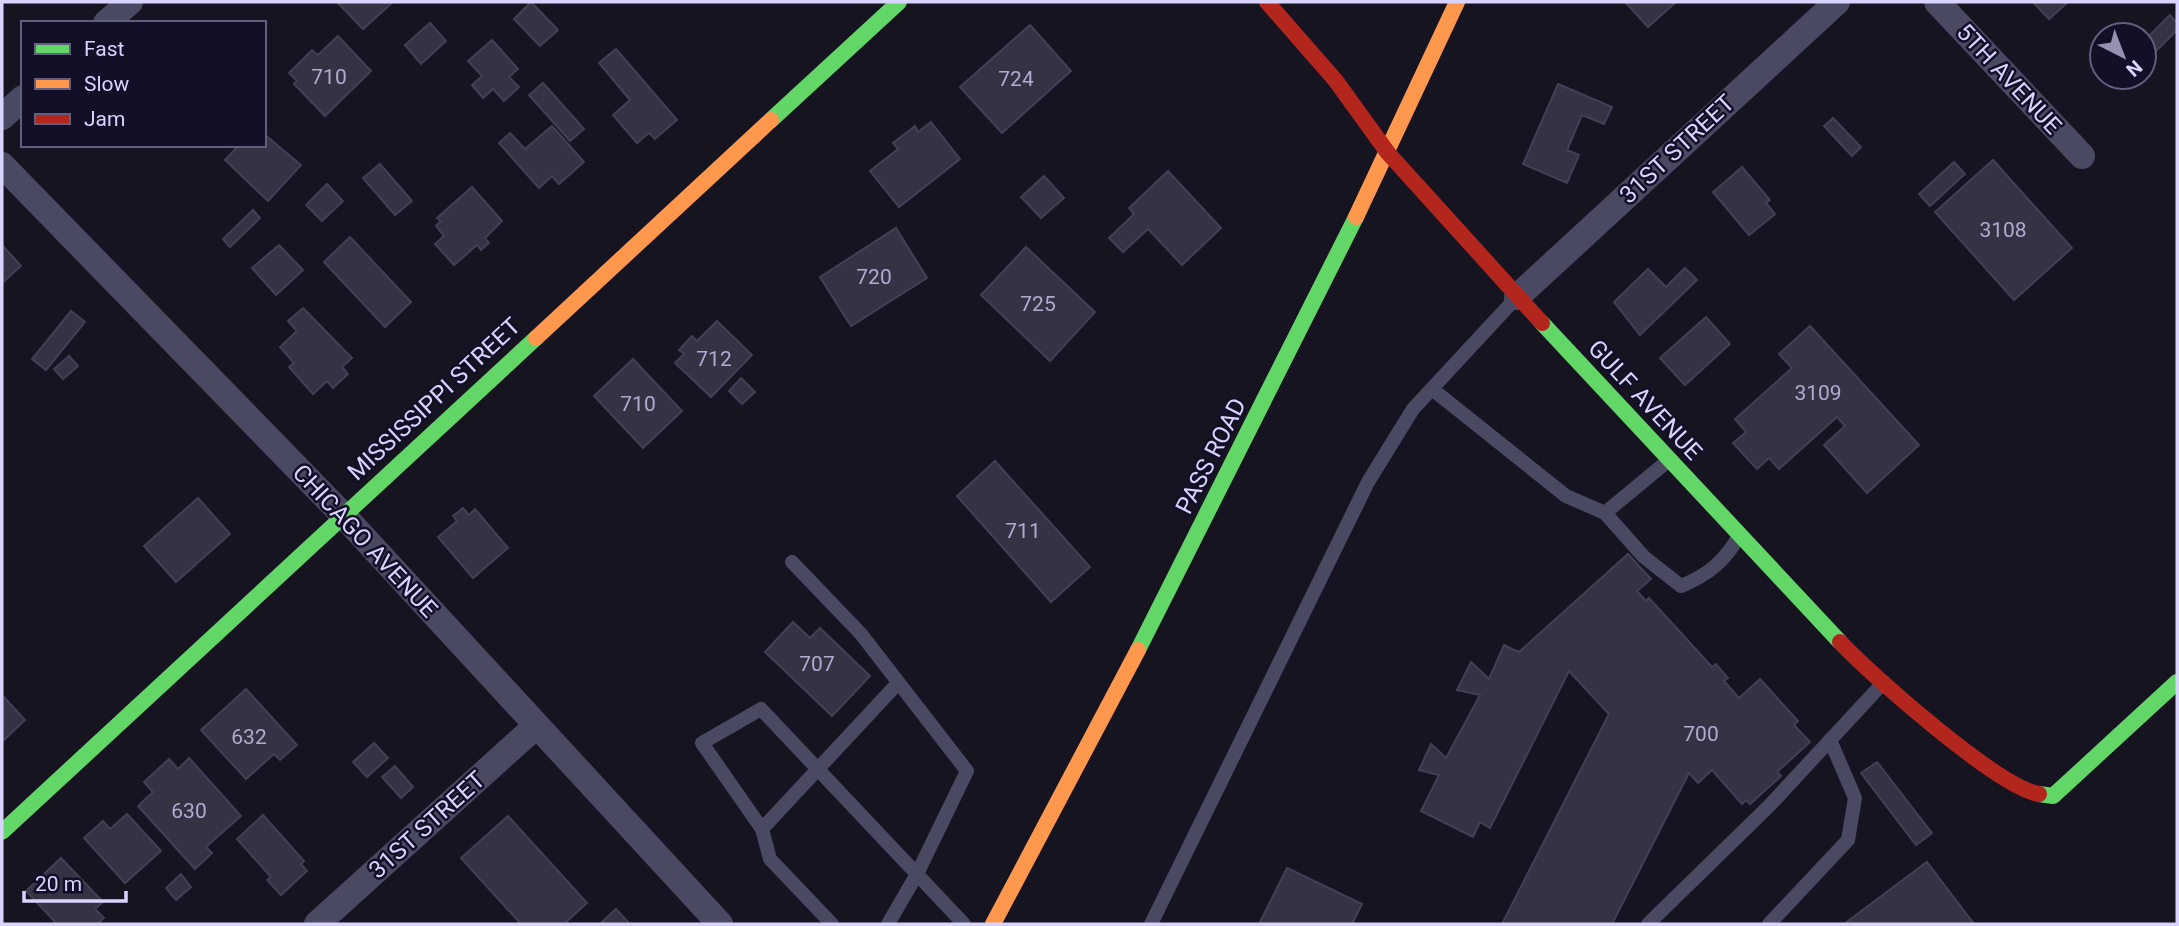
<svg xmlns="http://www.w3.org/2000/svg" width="2179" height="926" font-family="Roboto,sans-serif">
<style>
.building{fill:#343243;stroke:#433f54;stroke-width:2}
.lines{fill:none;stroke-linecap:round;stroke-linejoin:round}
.lane{stroke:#4a4962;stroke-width:14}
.street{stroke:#4a4962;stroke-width:26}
.fast{stroke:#63d668;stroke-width:16}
.slow{stroke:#ff974d;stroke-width:16}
.jam{stroke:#b3261e;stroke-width:16}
.labels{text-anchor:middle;stroke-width:5;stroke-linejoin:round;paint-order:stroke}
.number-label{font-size:21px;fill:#b0acd0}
.street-label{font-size:24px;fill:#d9d4ff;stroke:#130f26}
</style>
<rect width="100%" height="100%" fill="#161421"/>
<!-- building -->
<g class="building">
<path d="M337,2h56l-30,27z"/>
<path d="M531,2l27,28 -18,16 -26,-27z"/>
<path d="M1625,2h51l-28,25z"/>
<path d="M2033,2h35l-19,17z"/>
<path d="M2170,15l7,8v7l-33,33v-22z"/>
<path d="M430,23l16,18 -25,23 -16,-19z"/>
<path d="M1030,25l41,46 -69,62 -42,-46z"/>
<path d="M338,36l33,35 -46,45 -31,-32 3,-3 -8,-8 23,-23 6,5z"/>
<path d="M492,40l26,29 -9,8 10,10 -15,14 -11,-12 -10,9 -11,-13 10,-9 -14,-15z"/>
<path d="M616,49l61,71 -22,19 -6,-6 -12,10 -24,-28 17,-15 -31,-37z"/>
<path d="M543,83l41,46 -14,12 -41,-46z"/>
<path d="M1558,84l54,23 -8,17 -22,-9 -15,35 12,5 -12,28 -44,-19z"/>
<path d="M1833,118l28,29 -9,9 -28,-30z"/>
<path d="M931,122l29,37 -61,48 -29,-36 28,-22 -5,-6 22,-17 3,6z"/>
<path d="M552,126l32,36 -25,22 -7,-8 -13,12 -40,-45 11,-10 15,16z"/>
<path d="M264,134l37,31 -33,36 -43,-41 14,-15h25z"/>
<path d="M1993,160l79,88 -58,52 -79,-88z"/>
<path d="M1954,162l11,12 -35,32 -11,-12z"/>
<path d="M380,164l32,37 -17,14 -32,-37z"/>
<path d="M1742,167l28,33 -4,3 9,11 -26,21 -36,-43z"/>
<path d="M1168,171l53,57 -39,37 -34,-36 -25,23 -14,-14 25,-24 -5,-6z"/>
<path d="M1044,176l20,22 -23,20 -20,-21z"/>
<path d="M327,184l16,17 -21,20 -16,-16z"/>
<path d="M472,187l30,34 -17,17 4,5 -8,7 -4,-5 -23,20 -19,-21 9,-8 -8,-10 5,-5 -4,-3z"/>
<path d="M253,210l7,8 -30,29 -7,-8z"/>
<path d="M896,228l31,50 -76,48 -31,-49z"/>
<path d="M350,237l61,65 -26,25 -61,-65z"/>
<path d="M2,245l19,21 -19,17z"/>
<path d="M279,245l24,25 -27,25 -24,-27z"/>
<path d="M1026,247l69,65 -45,49 -69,-66z"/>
<path d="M1685,268l12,12 -57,55 -26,-33 34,-33 18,18z"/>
<path d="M303,308l49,50 -10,9 6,7 -15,14 -6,-7 -14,13 -24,-27 5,-4 -14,-16 17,-16 -9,-10z"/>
<path d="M71,311l14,11 -39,48 -14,-11z"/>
<path d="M1706,317l24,27 -45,41 -25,-27z"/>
<path d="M717,321l35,34 -41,42 -36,-34 9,-9 -5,-4 13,-14 5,5z"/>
<path d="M1810,326l109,119 -52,48 -43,-48 21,-19 -8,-9 -58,52 -10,-11 -12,11 -24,-26 13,-11 -11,-13 57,-51 -13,-14z"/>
<path d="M69,356l9,10 -15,13 -9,-10z"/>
<path d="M633,359l49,52 -39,37 -49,-52z"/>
<path d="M741,378l14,14 -13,12 -13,-13z"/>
<path d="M995,461l95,106 -39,35 -94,-106z"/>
<path d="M198,498l32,36 -54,48 -32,-36z"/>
<path d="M463,508l6,7 6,-6 33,39 -35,30 -35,-41 19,-16 -4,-5z"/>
<path d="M1628,554l23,25 -14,12 9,10 3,-3 63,69 4,-3 12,14 -4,3 15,17 21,-19 38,42 -4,4 16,17 -33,30 4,4 -31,28 -4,-4 -4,4 -30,-34 -14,13 -9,-10 -77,151h-110l107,-210 -40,-43 -79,157 -10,-6 -7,15 -52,-26 18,-36 -20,-5 12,-26 15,14 34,-63 -23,-5 14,-28 18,17 15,-34 15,7z"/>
<path d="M793,622l17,16 10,-10 50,48 -38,40 -67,-64z"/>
<path d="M246,689l51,56 -17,15 -6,-6 -28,25 -45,-49z"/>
<path d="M2,695l23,25 -23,22z"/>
<path d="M374,743l14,15 -21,19 -14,-15z"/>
<path d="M189,758l52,58 -35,31 6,6 -17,16 -57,-63 15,-14 -9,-10 25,-23 9,10z"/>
<path d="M1877,762l55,71 -16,12 -55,-72z"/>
<path d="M395,766l18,21 -12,11 -19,-21z"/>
<path d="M127,814l34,37 -36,32 -41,-45 19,-17 7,8z"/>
<path d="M263,815l41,46 -3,3 6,7 -26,24 -14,-15 4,-3 -34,-38z"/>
<path d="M508,816l79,87 -23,21h-43l-60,-66z"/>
<path d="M61,858l42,44 -8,7 9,9 -7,6h-40l-31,-33z"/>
<path d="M1927,862l47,62h-130z"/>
<path d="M1287,868l75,36 -10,20h-93z"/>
<path d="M181,874l10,13 -15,13 -10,-12z"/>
<path d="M616,909l14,15h-30z"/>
</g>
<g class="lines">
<!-- lane -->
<g class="lane">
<path d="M1432,389l134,107 39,17 64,-53"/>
<path d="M1605,513l39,44 37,29c27,-11 44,-25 58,-50"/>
<path d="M792,562l69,72 106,137 -50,103 -29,50"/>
<path d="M762,829l136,-146"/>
<path d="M832,924l-62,-65 -8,-30 -60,-86 59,-34 203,215"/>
<path d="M1151,924l217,-442 45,-73 103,-111"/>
<path d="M1648,924l122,-119 114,-123"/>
<path d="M1769,924l79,-84 7,-42 -25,-58"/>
</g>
<!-- street -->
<g class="street">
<path d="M1937,2l145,154"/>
<path d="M106,23l24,-21"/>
<path d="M2,117l21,-19"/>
<path d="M2,165l340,349 378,410"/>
<path d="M1517,297l320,-295"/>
<path d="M317,924l219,-198"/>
</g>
<!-- fast -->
<g class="fast">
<path d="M771,120l128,-118"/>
<path d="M1542,323l298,319"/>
<path d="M1138,650l218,-433"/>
<path d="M2039,794l14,2 124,-114"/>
<path d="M2,832l534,-494"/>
</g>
<!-- slow -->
<g class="slow">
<path d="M1356,217l101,-215"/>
<path d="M536,338l235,-218"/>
<path d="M993,924l145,-274"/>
</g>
<!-- jam -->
<g class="jam">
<path d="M1267,2l69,79 52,72 154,170"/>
<path d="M1840,642c31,33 159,146 199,152"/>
</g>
</g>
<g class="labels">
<!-- number labels -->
<g class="number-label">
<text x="329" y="84">710</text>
<text x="1016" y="86">724</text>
<text x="2003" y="237">3108</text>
<text x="874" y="284">720</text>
<text x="1038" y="311">725</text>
<text x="714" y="366">712</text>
<text x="1818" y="400">3109</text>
<text x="638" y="411">710</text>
<text x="1023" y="538">711</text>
<text x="817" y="671">707</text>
<text x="1701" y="741">700</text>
<text x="249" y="744">632</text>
<text x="189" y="818">630</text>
</g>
<!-- street labels -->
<g class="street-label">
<text transform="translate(2009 79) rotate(47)" y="8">5TH AVENUE</text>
<text transform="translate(1677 149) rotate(-43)" y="8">31ST STREET</text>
<text transform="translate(434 399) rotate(-43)" y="8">MISSISSIPPI STREET</text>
<text transform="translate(1645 400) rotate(47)" y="8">GULF AVENUE</text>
<text transform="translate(1211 456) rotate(-63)" y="8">PASS ROAD</text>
<text transform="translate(365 541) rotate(47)" y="8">CHICAGO AVENUE</text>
<text transform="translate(427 825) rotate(-42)" y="8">31ST STREET</text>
</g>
</g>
<!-- border -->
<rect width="2179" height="926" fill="none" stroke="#d9d4ff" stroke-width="7"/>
<!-- legend -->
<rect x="21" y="21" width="245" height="126" fill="#130f26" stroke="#625e7d" stroke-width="2"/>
<rect x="35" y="44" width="35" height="10" fill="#63d668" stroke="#625e7d" stroke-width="2"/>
<text x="84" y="56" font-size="21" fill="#d9d4ff">Fast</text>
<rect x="35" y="79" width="35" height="10" fill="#ff974d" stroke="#625e7d" stroke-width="2"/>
<text x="84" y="91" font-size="21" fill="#d9d4ff">Slow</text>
<rect x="35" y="114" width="35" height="10" fill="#b3261e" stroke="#625e7d" stroke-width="2"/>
<text x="84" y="126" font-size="21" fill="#d9d4ff">Jam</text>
<!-- north arrow -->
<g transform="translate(2123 56) rotate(138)"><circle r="33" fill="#130f26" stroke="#625e7d" stroke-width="2"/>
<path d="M0-5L12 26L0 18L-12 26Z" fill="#9591b1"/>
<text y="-10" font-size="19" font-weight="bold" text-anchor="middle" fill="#d9d4ff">N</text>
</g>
<!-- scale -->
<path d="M24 891v10h102v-10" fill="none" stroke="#d9d4ff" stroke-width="3.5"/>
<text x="35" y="891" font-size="21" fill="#d9d4ff" stroke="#130f26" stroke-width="5" paint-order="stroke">20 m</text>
</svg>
